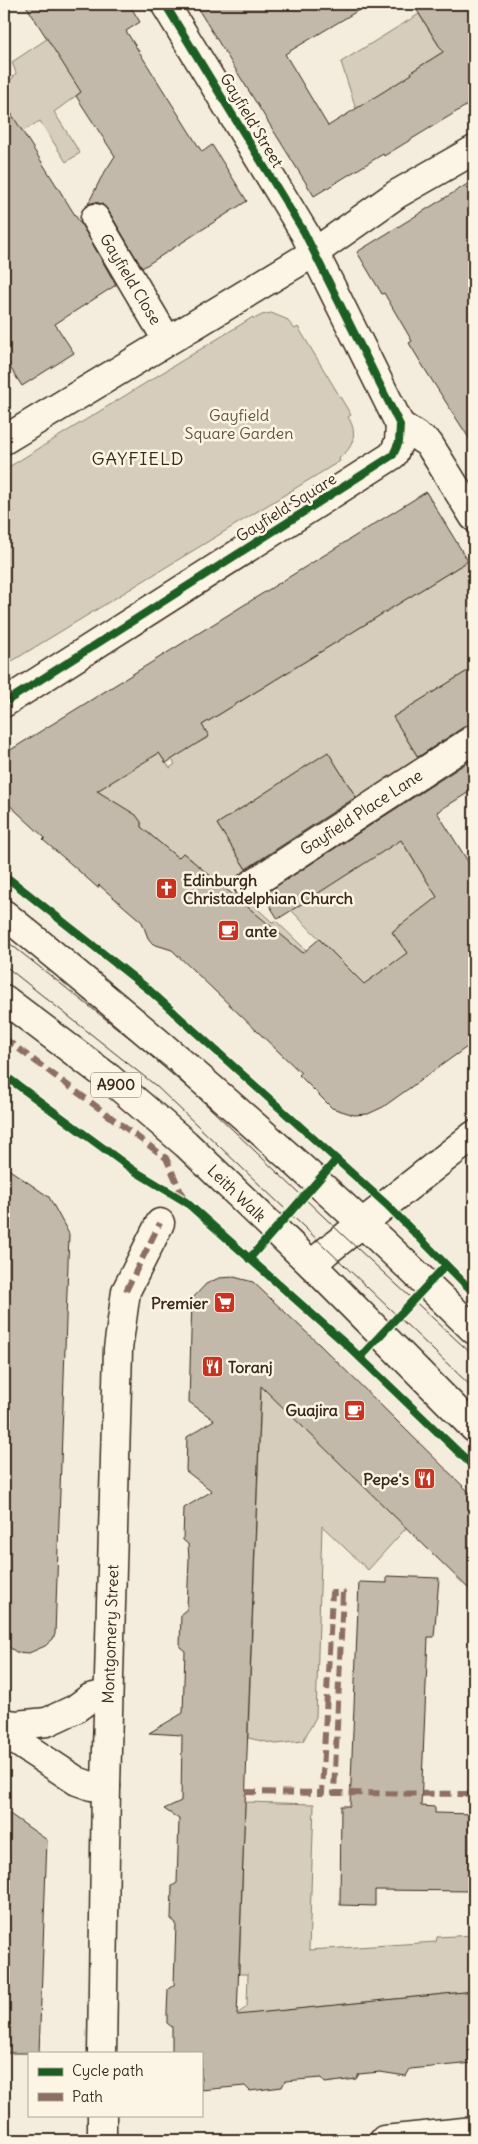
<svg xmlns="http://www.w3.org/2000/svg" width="478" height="2144" font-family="Delius,sans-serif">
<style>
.green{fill:#d6cdbd;stroke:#887c6e}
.building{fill:#c3b9aa;stroke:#3b2a1e}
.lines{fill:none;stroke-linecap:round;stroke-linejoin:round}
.street-casing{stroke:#3b2a1e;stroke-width:31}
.primary-casing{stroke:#3b2a1e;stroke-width:31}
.street{stroke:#fcf5e5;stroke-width:28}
.primary{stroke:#fcf5e5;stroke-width:28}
.tram{stroke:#3b2a1e;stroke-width:1}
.quiet{stroke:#8d6e63;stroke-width:6;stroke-dasharray:12 6;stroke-linecap:butt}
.cycleway-casing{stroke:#fcf5e5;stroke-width:11}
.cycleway{stroke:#1b5e20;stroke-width:8}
.labels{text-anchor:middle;stroke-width:5;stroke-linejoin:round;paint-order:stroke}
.shield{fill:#fcf5e5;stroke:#75675a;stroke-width:1}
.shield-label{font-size:15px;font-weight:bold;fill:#3b2a1e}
.street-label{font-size:16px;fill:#3b2a1e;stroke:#fcf5e5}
.park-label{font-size:16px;fill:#625346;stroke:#fcf5e5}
.poi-label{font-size:16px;font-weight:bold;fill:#3b2a1e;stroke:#fcf5e5;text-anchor:start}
.neighbourhood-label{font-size:18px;letter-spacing:1px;fill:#3b2a1e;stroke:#fcf5e5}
</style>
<rect width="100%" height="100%" fill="#f4eddd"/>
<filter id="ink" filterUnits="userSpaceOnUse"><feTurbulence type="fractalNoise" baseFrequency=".02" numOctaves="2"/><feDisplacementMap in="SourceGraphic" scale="10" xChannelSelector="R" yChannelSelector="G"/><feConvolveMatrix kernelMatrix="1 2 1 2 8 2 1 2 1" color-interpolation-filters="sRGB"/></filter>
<g filter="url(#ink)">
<!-- green -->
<g class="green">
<path d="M419,14l24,38 -32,20 1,3 -56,34 -15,-47z"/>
<path d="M56,33l25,59 -27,20 26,41 -14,9 -26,-41 -24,14 -12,-20v-35h7l5,-7 -4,-11z"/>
<path d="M271,313l15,6 9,10 3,-2 53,88 -3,2c10,15 6,31 -9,41l1,3 -336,205v-196l249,-153 1,2 8,-4z"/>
<path d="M468,561l6,11v95l-81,50 26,42 -61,41 -30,-47 -111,71 30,47 -30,20 -29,-24 5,-6 -10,-8 -5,5 -31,-26 -6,-2v-8l-21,-11 -25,-22 64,-36 11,15 5,-4 -11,-15 27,-17 7,11 11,-6 -7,-12z"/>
<path d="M399,837l42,66 33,-22v61l-40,29 -33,-47 -9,8 15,21 -37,63 -126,-111 5,-4 23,21 4,-1 57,55 11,-12 -53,-54z"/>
<path d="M256,1376l151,151 -39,43 -46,-44 -6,191 -13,24 -27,3 -28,-6 13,-342z"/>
<path d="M245,1802l69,2 -5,146 127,-8 1,-5 37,-2v56l-214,22 -3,10 -23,-9h3l10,-7 1,-33h-9z"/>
</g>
<!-- building -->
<g class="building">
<path d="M25,4h104l11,18 -14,9 76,121 10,-7 35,56 -105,67 -34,-58 -6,-6 -7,-2 -7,2 13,-26 14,-22 -39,-60 5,-4z"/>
<path d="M195,4h174l-84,50 43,72 84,-52 -1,-2 32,-20 -30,-48h61v97l-90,55 -1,-2 -69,42z"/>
<path d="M4,102l76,121v-1l36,63 -61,39 19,29 -52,33 -18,-28z"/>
<path d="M474,180v266l-48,-75 -17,-28 3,-2 -28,-48 -2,1 -25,-42z"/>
<path d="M426,492l42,69 -266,164 7,11 -43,27 -7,-10 -62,38 39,24 5,7v5l37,31 5,-5 120,100 16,-14 45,45 43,-31 -15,-21 45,-35 -36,-57 -123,79 -15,-24 211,-137v31l-37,23 37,59v171l-91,65 -15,7 -14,1 -22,-7 -33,-33 2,-2 -129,-123 -19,-6 -5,-6 -6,-16 -43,-37 -1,3 -27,-24 -28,-24 2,-2 -41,-38v-46z"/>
<path d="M474,667v57l-9,2 -47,31 -25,-40z"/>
<path d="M328,752l28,45 -110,72 -29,-45z"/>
<path d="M4,1166l45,31 20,37 -14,400 -2,5 -8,7 -16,7 -13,-1 -12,-9z"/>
<path d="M234,1277l19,5 68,64 153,151v97l-213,-208 -24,629 237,-24v72l-64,6 -4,7 -26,-4 -21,2 -3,5 -31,4 -4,-5 -36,3 -3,6 -32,4 -5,-5 -44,4v-37h-29v-26l-5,-4v-11l1,-23 6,-4 2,-62 -5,-4 1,-33 5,-3 2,-64 -15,-10 17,-8 1,-66 -33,-2 34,-20 2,-62 -5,-4 1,-33 6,-5 2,-50 -1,-15 -5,-4 1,-32 28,-17 -26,-20 1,-34 27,-17 -25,-18 3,-103 14,-15 13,-6z"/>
<path d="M387,1576l52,2 -5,59h-6l-7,169 14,1v6l39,1v77l-99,-1v16l-35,-1 1,-99h9l9,-224 28,1z"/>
<path d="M4,1810l43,30 -8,213h-35z"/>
</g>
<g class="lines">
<defs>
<g id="street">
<path d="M95,218l72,122"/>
<path d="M400,425l29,19 45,73"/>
<path d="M4,440l311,-188 82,-58 77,-44"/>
<path d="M4,703l389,-248 6,-13 1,-17 -96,-193 -139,-228"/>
<path d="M249,886l225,-147"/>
<path d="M312,1265l15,-14 147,-116"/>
<path d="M4,1723l12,2 31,-3 28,-13 15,-11 18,-4"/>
<path d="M4,1733l73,48 14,5h15"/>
<path d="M102,2053l4,-267 12,-437 8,-58 34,-68"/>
<path d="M102,2140v-25"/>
<path d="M384,2140l90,-9"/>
</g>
<g id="primary">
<path d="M4,914c162,132 321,269 470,416"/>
<path d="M4,999l105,79 77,66 126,121 162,163"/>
</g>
</defs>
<!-- street casing -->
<use href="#street" class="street-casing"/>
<!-- primary casing -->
<use href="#primary" class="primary-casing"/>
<!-- street -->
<use href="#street" class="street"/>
<!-- primary -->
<use href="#primary" class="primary"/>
<!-- tram -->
<g class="tram">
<path d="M4,939l165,130 176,168 129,119"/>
<path d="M4,965l151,120 319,304"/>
</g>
<!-- quiet -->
<g class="quiet">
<path d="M4,1038l162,120 19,43"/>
<path d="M126,1291l34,-68"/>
<path d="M245,1792l77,1 10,-200h11l-9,200 140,1"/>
</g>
<defs>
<g id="cycleway">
<path d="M4,703l389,-248 6,-13 1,-17 -96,-193 -139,-228"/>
<path d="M4,875l144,114 239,216 87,88"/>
<path d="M4,1075l129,95 53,32 162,144 126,121"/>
<path d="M249,1259l87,-99"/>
<path d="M360,1357l86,-92"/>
</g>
</defs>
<!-- cycleway casing -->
<use href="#cycleway" class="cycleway-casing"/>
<!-- cycleway -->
<use href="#cycleway" class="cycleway"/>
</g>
</g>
<!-- icons -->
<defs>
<symbol id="church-square" viewBox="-11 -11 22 22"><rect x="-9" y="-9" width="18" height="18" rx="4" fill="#c8321e" stroke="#fcf5e5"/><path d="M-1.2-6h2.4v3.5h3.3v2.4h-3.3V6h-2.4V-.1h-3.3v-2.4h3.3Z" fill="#fff"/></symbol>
<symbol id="cafe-square" viewBox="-11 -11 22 22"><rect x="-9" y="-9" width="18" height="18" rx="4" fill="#c8321e" stroke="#fcf5e5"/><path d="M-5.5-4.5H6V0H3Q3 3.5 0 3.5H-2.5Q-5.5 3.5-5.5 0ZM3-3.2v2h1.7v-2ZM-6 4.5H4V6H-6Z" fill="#fff"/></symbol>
<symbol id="supermarket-square" viewBox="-11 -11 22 22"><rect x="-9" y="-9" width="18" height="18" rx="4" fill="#c8321e" stroke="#fcf5e5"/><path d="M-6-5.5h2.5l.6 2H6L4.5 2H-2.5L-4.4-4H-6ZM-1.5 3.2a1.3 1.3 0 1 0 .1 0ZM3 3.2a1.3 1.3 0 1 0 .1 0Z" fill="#fff"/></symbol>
<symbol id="restaurant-square" viewBox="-11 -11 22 22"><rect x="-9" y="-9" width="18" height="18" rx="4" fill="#c8321e" stroke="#fcf5e5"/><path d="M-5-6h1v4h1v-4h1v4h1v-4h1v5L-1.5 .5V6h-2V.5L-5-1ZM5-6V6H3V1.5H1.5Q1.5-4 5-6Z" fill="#fff"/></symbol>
</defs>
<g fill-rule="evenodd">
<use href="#church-square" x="154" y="876" width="25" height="25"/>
<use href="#cafe-square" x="216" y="918" width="25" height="25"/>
<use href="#supermarket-square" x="212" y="1290" width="25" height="25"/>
<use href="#restaurant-square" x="200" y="1354" width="25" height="25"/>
<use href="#cafe-square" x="342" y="1398" width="25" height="25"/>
<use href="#restaurant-square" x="412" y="1466" width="25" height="25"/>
</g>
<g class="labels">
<!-- shield labels -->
<rect class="shield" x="91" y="1072.5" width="50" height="25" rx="4"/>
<g class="shield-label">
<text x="116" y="1090">A900</text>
</g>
<!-- street labels -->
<g class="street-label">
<text transform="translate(252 120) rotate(59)" y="6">Gayfield Street</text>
<text transform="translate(131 279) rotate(59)" y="6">Gayfield Close</text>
<text transform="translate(286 507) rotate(-32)" y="6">Gayfield Square</text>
<text transform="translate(361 812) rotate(-33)" y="6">Gayfield Place Lane</text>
<text transform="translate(237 1193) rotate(44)" y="6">Leith Walk</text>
<text transform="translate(110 1634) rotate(-88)" y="6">Montgomery Street</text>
</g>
<!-- park labels -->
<g class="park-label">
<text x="239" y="421">Gayfield<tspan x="239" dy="18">Square Garden</tspan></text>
</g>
<!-- poi labels -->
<g class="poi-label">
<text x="183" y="886">Edinburgh<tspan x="183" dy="18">Christadelphian Church</tspan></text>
<text x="245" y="937">ante</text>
<text x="208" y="1309" text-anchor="end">Premier</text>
<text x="228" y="1373">Toranj</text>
<text x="338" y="1416" text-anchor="end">Guajira</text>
<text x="409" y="1485" text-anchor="end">Pepe's</text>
</g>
<!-- neighbourhood labels -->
<g class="neighbourhood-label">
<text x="138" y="465">GAYFIELD</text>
</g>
</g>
<!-- margin -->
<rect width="478" height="2144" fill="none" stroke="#fcf5e5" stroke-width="20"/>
<rect x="10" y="10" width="458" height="2124" fill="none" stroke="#3b2a1e" stroke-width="2" filter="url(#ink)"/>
<!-- legend -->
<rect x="28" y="2052" width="175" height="65" fill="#fcf5e5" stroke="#afa495"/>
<rect x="38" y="2068" width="25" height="8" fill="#1b5e20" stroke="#afa495"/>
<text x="72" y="2076" font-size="15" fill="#3b2a1e">Cycle path</text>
<rect x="38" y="2093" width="25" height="8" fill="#8d6e63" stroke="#afa495"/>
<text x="72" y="2102" font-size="15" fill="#3b2a1e">Path</text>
</svg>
